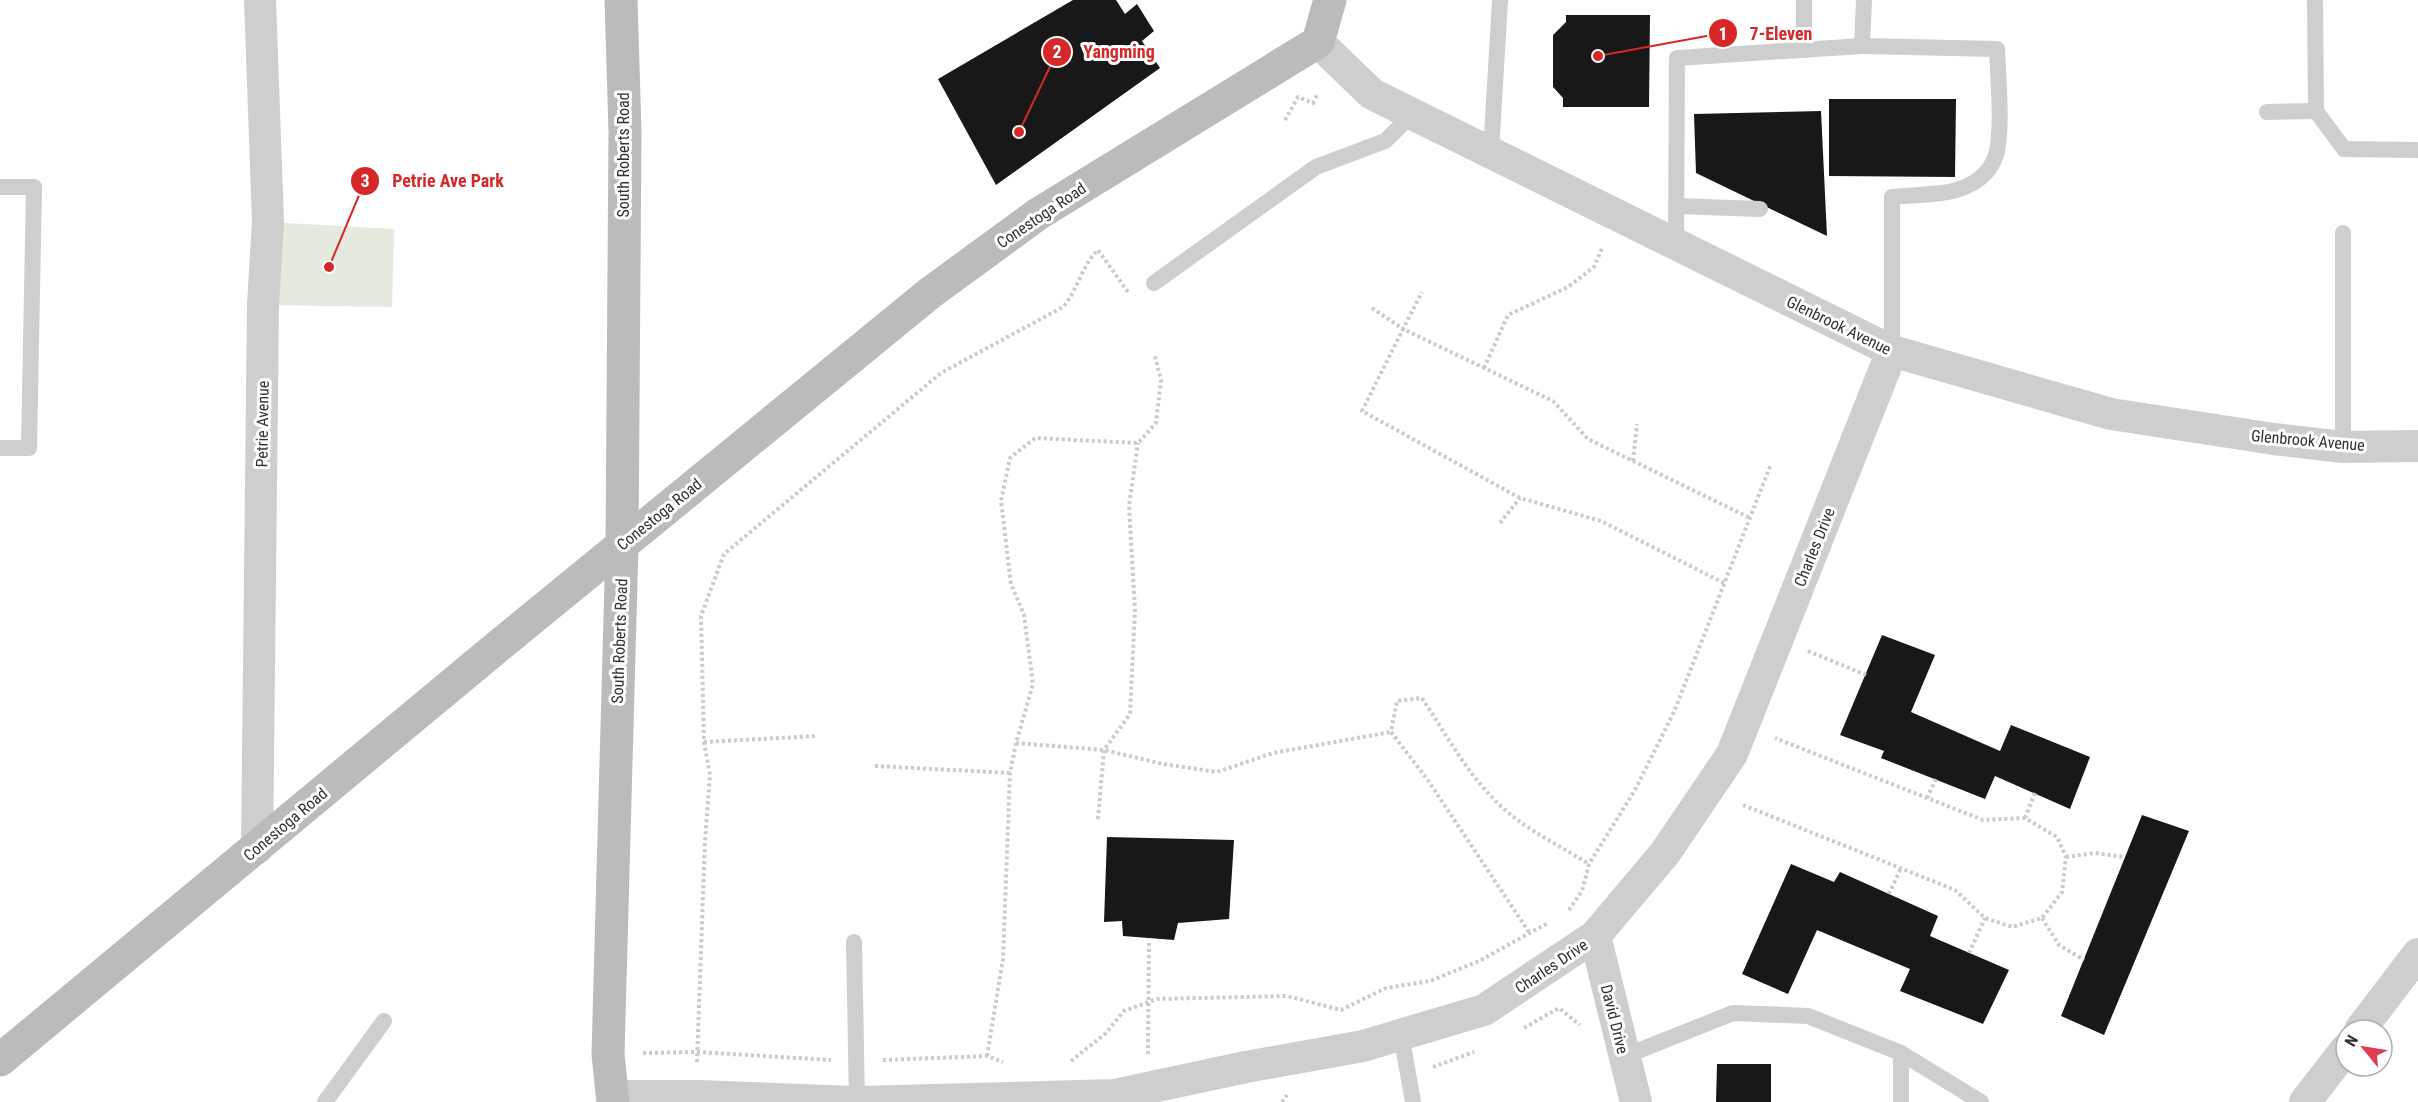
<svg xmlns="http://www.w3.org/2000/svg" width="2418" height="1102" font-family="'Roboto Condensed',sans-serif">
<style>
.green{fill:#e4eadd}
.building{fill:#181818}
.lines{fill:none;stroke-linecap:round;stroke-linejoin:round}
.path{stroke:#cbcbcb;stroke-width:4;stroke-dasharray:3 3;stroke-linecap:butt}
.lane{stroke:#cecece;stroke-width:16}
.street{stroke:#cecece;stroke-width:32}
.secondary{stroke:#bbb;stroke-width:33}
.labels{text-anchor:middle;stroke-width:6;stroke-linejoin:round;paint-order:stroke}
.street-label{font-size:16px;fill:#313131;stroke:#fff}
.leader{fill:none;stroke:#d62828;stroke-width:2}
.callout-dot{fill:#d62828;stroke:#fff;stroke-width:2}
.mark-label{font-size:18px;text-anchor:middle;font-weight:bold;fill:#fff}
.callout-label{font-size:18px;text-anchor:middle;font-weight:bold;fill:#d62828;stroke:#fff;stroke-width:6;stroke-linejoin:round;paint-order:stroke}
</style>
<rect width="100%" height="100%" fill="#fff"/>
<!-- green -->
<path class="green" d="M268,222l126,7 -2,78 -129,-2z"/>
<!-- building -->
<g class="building">
<path d="M1073,0h43l9,14 12,-10 17,27 -12,10 18,27 -164,117 -58,-106z"/>
<path d="M1566,15h84l-1,92h-86v-9l-10,-11v-52l13,-13z"/>
<path d="M1829,99h127l-1,78 -126,-1z"/>
<path d="M1821,111l6,125 -131,-63 -2,-59z"/>
<path d="M1882,635l53,20 -24,57 89,39 11,-26 79,32 -20,52 -75,-33 -10,23 -104,-41 3,-7 -44,-16z"/>
<path d="M2142,815l47,16 -85,204 -43,-19z"/>
<path d="M1107,837l127,3 -5,79 -51,4 -4,17 -51,-4 -1,-15 -18,1z"/>
<path d="M1791,864l43,18 6,-10 98,44 -8,20 79,34 -26,54 -83,-33 10,-22 -93,-39 -29,64 -46,-20z"/>
<path d="M1717,1064h54v38h-55z"/>
</g>
<g class="lines">
<!-- path -->
<g class="path">
<path d="M1285,120l13,-23 15,6 4,-8"/>
<path d="M1372,308l31,21 19,-37"/>
<path d="M1484,368l24,-53 60,-28 26,-20 9,-21"/>
<path d="M1633,461l4,-37"/>
<path d="M1500,523l20,-25"/>
<path d="M1724,583l-123,-62 -81,-23 -158,-87 41,-82 150,72 35,38 162,79"/>
<path d="M1808,651l58,24"/>
<path d="M704,742l113,-6"/>
<path d="M1016,743l88,7 59,14 54,8 56,-19 118,-21"/>
<path d="M875,766l135,7"/>
<path d="M1927,798l9,-19"/>
<path d="M1743,805l212,85 30,28 27,9 30,-9 20,-26 4,-35 -9,-20 -32,-19 -42,2 -208,-82"/>
<path d="M2025,818l10,-25"/>
<path d="M1098,819l6,-69 26,-36 5,-104 -6,-104 9,-63"/>
<path d="M2066,857l28,-4 31,4"/>
<path d="M1889,894l12,-26"/>
<path d="M1569,910l13,-19 7,-27 46,-74 39,-78 97,-248"/>
<path d="M2042,918l17,27 25,15"/>
<path d="M1529,932l-102,-153 -36,-47 6,-31 25,-3c27,41 53,90 93,120 22,17 50,31 74,46"/>
<path d="M1969,953l16,-35"/>
<path d="M1524,1028l35,-20 21,17"/>
<path d="M643,1053l54,-1 134,8"/>
<path d="M1148,1054l1,-114"/>
<path d="M987,1056l16,-97 7,-186 6,-30 17,-59 -9,-69 -13,-31 -10,-83 9,-43 25,-20 103,5 18,-20 5,-43 -6,-24"/>
<path d="M883,1060l104,-4 16,6"/>
<path d="M1071,1061l34,-27 19,-23 33,-12 130,-3 54,14 45,-22 44,-7 49,-20 69,-38"/>
<path d="M697,1062l8,-221 5,-66 -6,-33 -3,-126 23,-62 217,-181 122,-66c15,-17 19,-42 35,-57l30,42"/>
<path d="M1433,1067l41,-15"/>
<path d="M1282,1102l5,-7"/>
</g>
<!-- lane -->
<g class="lane">
<path d="M2315,0l1,111 28,38 74,1"/>
<path d="M1862,46l135,3c1,27 6,82 -1,106 -5,15 -17,26 -31,32 -21,9 -50,7 -73,10v154"/>
<path d="M1804,50v-50"/>
<path d="M2267,112l49,-1"/>
<path d="M1491,153l9,-153"/>
<path d="M0,187h34l-5,261h-29"/>
<path d="M1676,206l84,3"/>
<path d="M2343,233v214"/>
<path d="M1676,245l1,-187 185,-12 2,-46"/>
<path d="M1154,283l162,-116 69,-26 27,-26"/>
<path d="M854,942l3,160"/>
<path d="M1401,1034l12,68"/>
<path d="M1901,1053l80,49"/>
<path d="M1625,1056l108,-43 75,3 93,37v49"/>
<path d="M325,1102l59,-81"/>
</g>
<!-- street -->
<g class="street">
<path d="M1318,42l54,52 520,257 219,63 163,25 69,8 75,-1"/>
<path d="M257,848l6,-543 5,-83 -8,-222"/>
<path d="M1595,936l41,166"/>
<path d="M2360,1030l58,-76"/>
<path d="M614,1096h85l156,6"/>
<path d="M859,1102l256,-7 131,-28 117,-21 121,-36 111,-74 70,-83 67,-99 160,-403"/>
<path d="M2305,1102l41,-53"/>
</g>
<!-- secondary -->
<g class="secondary">
<path d="M0,1060l496,-412 434,-355 108,-79 280,-172 12,-42"/>
<path d="M613,1102l-5,-48 14,-509 3,-414 -4,-131"/>
</g>
</g>
<g class="labels">
<!-- street labels -->
<g class="street-label">
<text transform="translate(623 155) rotate(-90)" y="6">South Roberts Road</text>
<text transform="translate(1041 215) rotate(-34)" y="6">Conestoga Road</text>
<text transform="translate(1839 325) rotate(26)" y="6">Glenbrook Avenue</text>
<text transform="translate(262 424) rotate(-89)" y="6">Petrie Avenue</text>
<text transform="translate(2308 440) rotate(5)" y="6">Glenbrook Avenue</text>
<text transform="translate(659 514) rotate(-39)" y="6">Conestoga Road</text>
<text transform="translate(1814 547) rotate(-68)" y="6">Charles Drive</text>
<text transform="translate(619 641) rotate(-88)" y="6">South Roberts Road</text>
<text transform="translate(285 824) rotate(-40)" y="6">Conestoga Road</text>
<text transform="translate(1551 966) rotate(-34)" y="6">Charles Drive</text>
<text transform="translate(1615 1019) rotate(76)" y="6">David Drive</text>
</g>
</g>
<!-- callouts -->
<path class="leader" d="M1598 56L1723 33M1019 132L1057 52M329 267L365 181"/>
<g class="callout-dot">
<circle cx="1598" cy="56" r="6"/>
<circle cx="1019" cy="132" r="6"/>
<circle cx="329" cy="267" r="6"/>
<circle cx="1723" cy="33" r="15"/>
<circle cx="1057" cy="52" r="15"/>
<circle cx="365" cy="181" r="15"/>
</g>
<g class="mark-label">
<text x="1723" y="40">1</text>
<text x="1057" y="58">2</text>
<text x="365" y="187">3</text>
</g>
<g class="callout-label">
<text x="1781" y="40">7-Eleven</text>
<text x="1119" y="58">Yangming</text>
<text x="448" y="187">Petrie Ave Park</text>
</g>
<!-- north arrow -->
<g transform="translate(2364 1048) rotate(300)"><circle r="28" fill="#ffffff" stroke="#adadad" stroke-width="1.5"/>
<path d="M0-4.5L10 22L0 15L-10 22Z" fill="#de3d52"/>
<text y="-9" font-size="16" font-weight="bold" text-anchor="middle" fill="#313131">N</text>
</g>
</svg>
